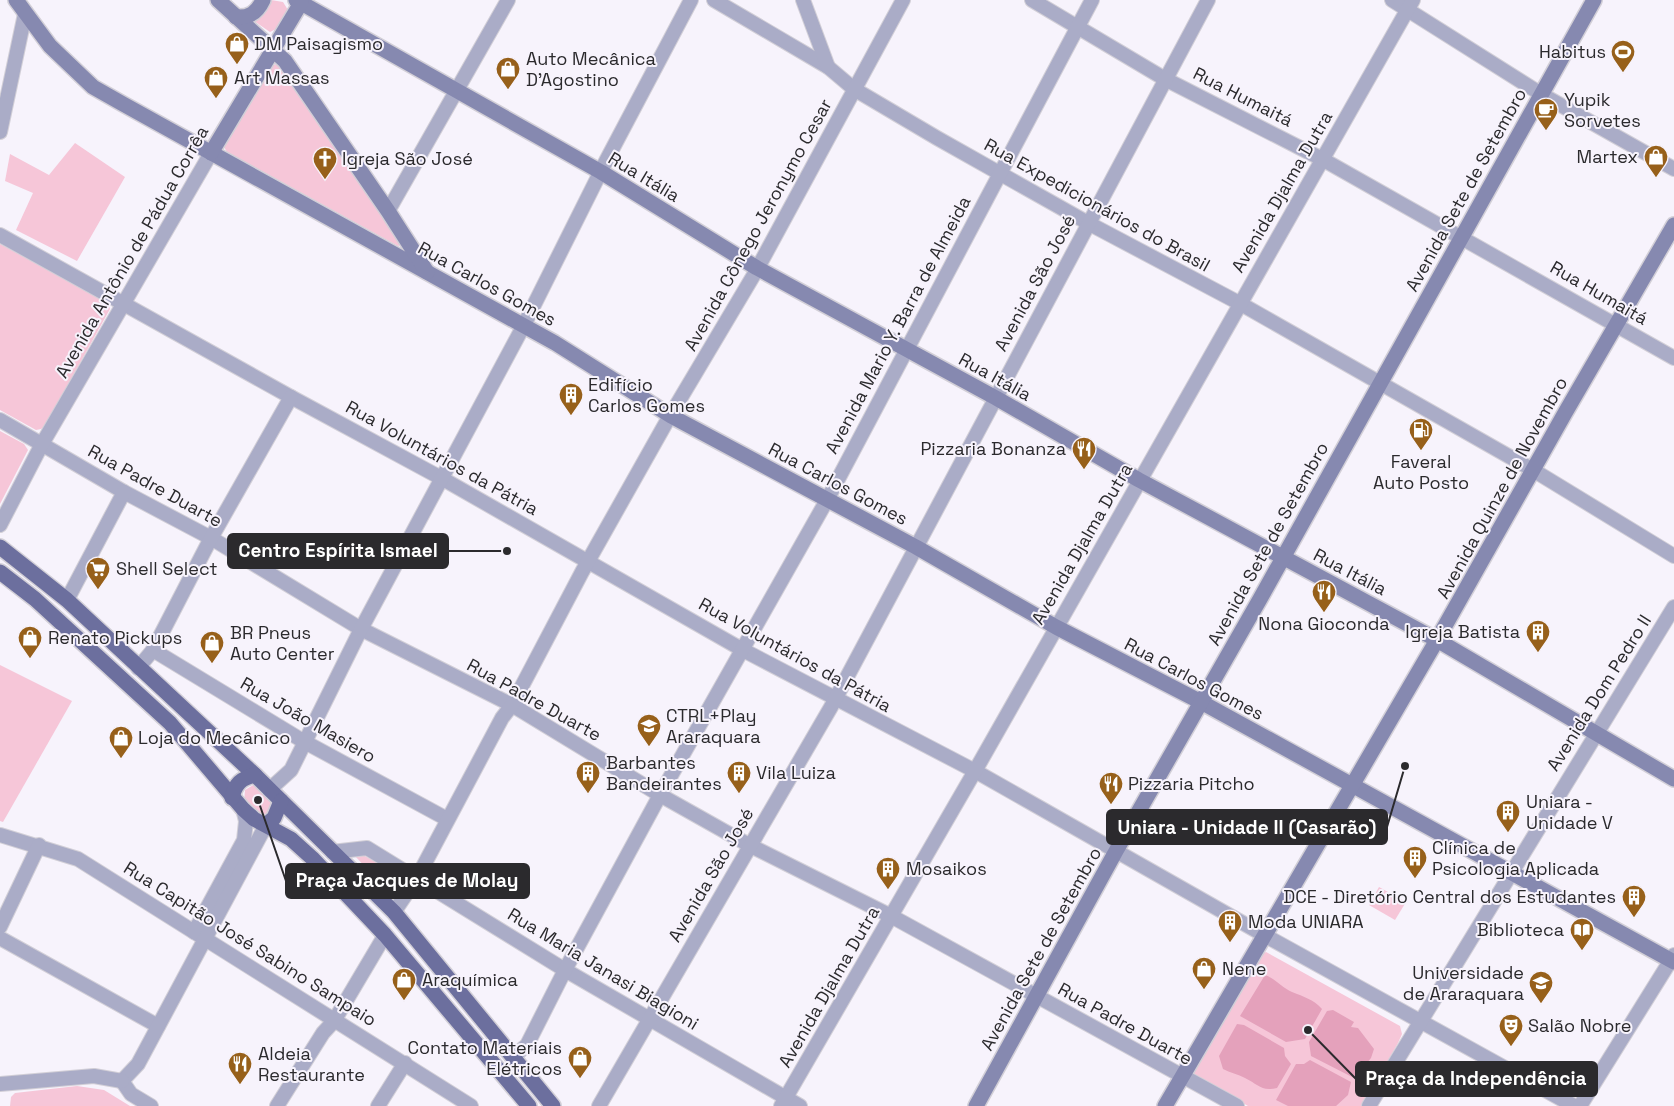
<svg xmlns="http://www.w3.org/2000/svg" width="1674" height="1106" font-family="'Space Grotesk',sans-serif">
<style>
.green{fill:#f6c6d8}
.forest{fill:#e4a1bb}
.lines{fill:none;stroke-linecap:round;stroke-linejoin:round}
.street-casing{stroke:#d2cfd7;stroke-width:16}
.secondary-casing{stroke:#d2cfd7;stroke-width:18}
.primary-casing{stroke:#d2cfd7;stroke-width:18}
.street{stroke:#aaacc7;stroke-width:14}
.secondary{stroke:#8689b0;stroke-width:15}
.primary{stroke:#6c6f9e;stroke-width:15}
.labels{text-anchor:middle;stroke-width:4;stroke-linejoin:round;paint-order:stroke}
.poi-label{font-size:18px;fill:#2b2a2d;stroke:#f7f3fc;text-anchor:start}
.street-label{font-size:18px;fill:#2b2a2d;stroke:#f7f3fc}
.leader{fill:none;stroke:#2b2a2d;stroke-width:2}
.callout-dot{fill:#2b2a2d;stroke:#f7f3fc;stroke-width:2}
.callout{fill:#2b2a2d;stroke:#2b2a2d;stroke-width:2}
.callout-label{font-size:19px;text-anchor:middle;font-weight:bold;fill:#fff}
</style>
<rect width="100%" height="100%" fill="#f7f3fc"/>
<!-- green -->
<g class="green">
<path d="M271,0l12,2 5,8 -10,18 -8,4 -16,-11 11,-8z"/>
<path d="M277,64l5,3 120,176 -1,2 -3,1 -171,-94 -3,-5 2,-7 47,-75z"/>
<path d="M75,143l50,34 -48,84 -61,-31 17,-37 -28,-12 5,-27 39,21z"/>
<path d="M0,244l108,58 2,7 -65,117 -4,3 -5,1 -36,-20z"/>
<path d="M0,431l24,13 4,6 -28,54z"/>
<path d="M0,665l72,36 -69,121 -3,-1z"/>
<path d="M255,784l17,14 2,9 -8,9h-7l-15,-13 1,-13z"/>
<path d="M354,855h9l44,24 -6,12 -11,2z"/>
<path d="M1379,887l27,15 -11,18 -26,-15z"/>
<path d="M1266,952l134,74 2,8 -4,9 -36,63h-114l-55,-32 -1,-5 67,-113z"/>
<path d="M77,1086l27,4 26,16h-120l1,-9 4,-4z"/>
</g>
<!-- forest -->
<g class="forest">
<path d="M1265,975c11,4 17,13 27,17 12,5 21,7 30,17l-17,30 -19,3 -46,-26z"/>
<path d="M1333,1010l21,12 -3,5 7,1 16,21 -3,9 -17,20 -43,-22 -2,-14 18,-31z"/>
<path d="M1237,1024l7,1 40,23 1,8 6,8 -14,24c-16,4 -19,-4 -32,-10 -7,-4 -15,-5 -22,-9l-4,-13z"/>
<path d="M1310,1060l41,22 -3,13 -12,11h-48l-12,-6 20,-36h8z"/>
</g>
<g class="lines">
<defs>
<g id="street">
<path d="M714,0l114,67 26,22 83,49 151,85 153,81 292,166 141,86"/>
<path d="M803,0l25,67"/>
<path d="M1032,0l133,79 157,80 352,199"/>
<path d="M1392,0l149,94 133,75"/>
<path d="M0,132l25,-118"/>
<path d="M388,211l120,-211"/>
<path d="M0,235l291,162 152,82 300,171 232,121 289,164 310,171"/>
<path d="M0,420l124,72 87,46 150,91 151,76 148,90 89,50 142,71 346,190"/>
<path d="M0,525l42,-81 169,-291"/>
<path d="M67,600l57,-108"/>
<path d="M153,650l150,91 144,78"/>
<path d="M138,668l15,-18 58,-112 80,-141"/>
<path d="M269,790l22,-20 70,-141 163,-304 82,-164 85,-161"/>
<path d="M0,835l78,24 393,247"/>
<path d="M332,852l35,-4 198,122 235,136"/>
<path d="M394,912l23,-34 85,-160 10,-13 70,-133 85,-151 88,-148 148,-273"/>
<path d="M0,927l39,-82"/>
<path d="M194,932l50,-92 2,-19 -3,-12"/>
<path d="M0,938l158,88"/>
<path d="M513,1057l14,-12 38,-75 95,-175 167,-295 265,-500"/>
<path d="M122,1081l16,-17 128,-239"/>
<path d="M122,1081l9,13 20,12"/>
<path d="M0,1084l94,-8 28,5"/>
<path d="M277,1106l46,-73 11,-12 51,-86"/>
<path d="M378,1106l27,-43"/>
<path d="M599,1106l232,-399 377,-707"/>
<path d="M781,1106l194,-335 438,-771"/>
<path d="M1369,1106l305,-499"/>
<path d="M1580,1106l94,-151"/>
</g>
<g id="secondary">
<path d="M16,0l34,46 43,41 30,17 432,239 116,73 245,131 140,80 145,75 473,260"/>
<path d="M218,0l67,61 103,150 39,61"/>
<path d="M296,0l305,172 156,96 239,130 143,82 298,160 237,139"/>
<path d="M236,17c13,1 21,-4 27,-17"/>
<path d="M211,153l90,-150"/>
<path d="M976,1106l140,-255 144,-252 334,-599"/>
<path d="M1165,1106l272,-466 128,-227 109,-188"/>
</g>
<g id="primary">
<path d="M0,547l67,53 188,175 139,137 159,194"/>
<path d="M0,572l35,27 135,124 73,86 11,10 37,20 21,19 73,77 144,171"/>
<path d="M232,798c3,-14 9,-20 23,-23"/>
<path d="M266,825l8,-7 7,-17"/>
</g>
</defs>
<!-- street casing -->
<use href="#street" class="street-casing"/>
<!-- secondary casing -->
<use href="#secondary" class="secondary-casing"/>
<!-- primary casing -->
<use href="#primary" class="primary-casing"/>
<!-- street -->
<use href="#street" class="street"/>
<!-- secondary -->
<use href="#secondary" class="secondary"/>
<!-- primary -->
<use href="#primary" class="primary"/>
</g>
<!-- icons -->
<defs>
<symbol id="shop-pin" viewBox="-11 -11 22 30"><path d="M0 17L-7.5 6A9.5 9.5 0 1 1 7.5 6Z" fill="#97601a" stroke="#f7f3fc"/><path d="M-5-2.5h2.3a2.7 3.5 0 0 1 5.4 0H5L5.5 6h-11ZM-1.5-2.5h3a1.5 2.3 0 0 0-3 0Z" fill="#fff"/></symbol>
<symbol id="stadium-pin" viewBox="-11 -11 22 30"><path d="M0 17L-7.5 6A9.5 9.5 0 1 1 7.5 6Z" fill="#97601a" stroke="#f7f3fc"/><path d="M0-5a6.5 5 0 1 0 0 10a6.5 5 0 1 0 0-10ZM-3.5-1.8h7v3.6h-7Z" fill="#fff"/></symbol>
<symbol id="cafe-pin" viewBox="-11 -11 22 30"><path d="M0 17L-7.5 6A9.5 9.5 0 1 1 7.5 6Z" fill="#97601a" stroke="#f7f3fc"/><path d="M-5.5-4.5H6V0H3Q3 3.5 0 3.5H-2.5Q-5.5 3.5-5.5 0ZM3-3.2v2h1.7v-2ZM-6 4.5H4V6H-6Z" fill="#fff"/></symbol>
<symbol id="church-pin" viewBox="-11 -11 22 30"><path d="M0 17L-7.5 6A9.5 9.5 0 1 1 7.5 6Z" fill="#97601a" stroke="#f7f3fc"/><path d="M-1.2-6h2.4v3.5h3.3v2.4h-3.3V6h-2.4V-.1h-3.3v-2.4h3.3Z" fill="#fff"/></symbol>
<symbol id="building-pin" viewBox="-11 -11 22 30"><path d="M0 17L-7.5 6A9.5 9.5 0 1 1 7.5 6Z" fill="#97601a" stroke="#f7f3fc"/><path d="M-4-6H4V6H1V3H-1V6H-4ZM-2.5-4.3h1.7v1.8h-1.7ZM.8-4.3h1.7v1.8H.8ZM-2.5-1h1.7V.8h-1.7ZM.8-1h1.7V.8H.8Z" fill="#fff"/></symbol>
<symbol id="fuel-pin" viewBox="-11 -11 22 30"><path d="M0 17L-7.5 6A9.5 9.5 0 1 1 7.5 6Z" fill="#97601a" stroke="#f7f3fc"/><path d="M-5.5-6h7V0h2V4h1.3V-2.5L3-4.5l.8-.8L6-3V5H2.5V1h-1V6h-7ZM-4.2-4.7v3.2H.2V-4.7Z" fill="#fff"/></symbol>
<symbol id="restaurant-pin" viewBox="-11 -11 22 30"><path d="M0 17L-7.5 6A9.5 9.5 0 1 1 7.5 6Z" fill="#97601a" stroke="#f7f3fc"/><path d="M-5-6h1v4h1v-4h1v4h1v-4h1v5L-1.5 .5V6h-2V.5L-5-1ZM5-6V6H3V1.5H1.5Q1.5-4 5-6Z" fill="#fff"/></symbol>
<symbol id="supermarket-pin" viewBox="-11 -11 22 30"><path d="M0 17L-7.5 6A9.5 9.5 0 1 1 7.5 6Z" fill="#97601a" stroke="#f7f3fc"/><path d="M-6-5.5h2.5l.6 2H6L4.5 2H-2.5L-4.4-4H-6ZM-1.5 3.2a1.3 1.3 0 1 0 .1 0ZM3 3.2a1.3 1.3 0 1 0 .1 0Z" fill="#fff"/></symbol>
<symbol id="university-pin" viewBox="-11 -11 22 30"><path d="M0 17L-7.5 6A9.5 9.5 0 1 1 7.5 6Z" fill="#97601a" stroke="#f7f3fc"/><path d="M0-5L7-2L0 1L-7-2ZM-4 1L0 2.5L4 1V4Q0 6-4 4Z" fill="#fff"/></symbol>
<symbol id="library-pin" viewBox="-11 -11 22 30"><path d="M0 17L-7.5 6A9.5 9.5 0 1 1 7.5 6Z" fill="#97601a" stroke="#f7f3fc"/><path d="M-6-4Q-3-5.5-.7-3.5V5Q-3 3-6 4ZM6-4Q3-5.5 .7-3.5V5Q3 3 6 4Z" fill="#fff"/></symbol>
<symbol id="theatre-pin" viewBox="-11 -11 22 30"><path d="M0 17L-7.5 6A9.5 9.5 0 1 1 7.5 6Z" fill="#97601a" stroke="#f7f3fc"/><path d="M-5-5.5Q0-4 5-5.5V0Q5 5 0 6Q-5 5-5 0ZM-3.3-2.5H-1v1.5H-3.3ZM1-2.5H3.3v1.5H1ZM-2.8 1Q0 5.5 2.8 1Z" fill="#fff"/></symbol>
</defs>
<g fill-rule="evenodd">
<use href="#shop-pin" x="223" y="30" width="28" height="38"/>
<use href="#stadium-pin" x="1609" y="38" width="28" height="38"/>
<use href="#shop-pin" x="494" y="55" width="28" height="38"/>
<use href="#shop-pin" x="202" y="64" width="28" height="38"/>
<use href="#cafe-pin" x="1532" y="96" width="28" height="38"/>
<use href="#shop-pin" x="1642" y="143" width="28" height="38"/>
<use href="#church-pin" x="311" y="145" width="28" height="38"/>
<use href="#building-pin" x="557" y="381" width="28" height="38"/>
<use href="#fuel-pin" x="1407" y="416" width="28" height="38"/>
<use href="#restaurant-pin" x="1070" y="435" width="28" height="38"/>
<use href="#supermarket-pin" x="84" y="555" width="28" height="38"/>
<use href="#restaurant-pin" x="1310" y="578" width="28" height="38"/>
<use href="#building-pin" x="1524" y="618" width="28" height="38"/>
<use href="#shop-pin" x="16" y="624" width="28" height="38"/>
<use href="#shop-pin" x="198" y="629" width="28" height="38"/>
<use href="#university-pin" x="635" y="712" width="28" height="38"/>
<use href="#shop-pin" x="107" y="724" width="28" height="38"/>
<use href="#building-pin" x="574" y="759" width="28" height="38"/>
<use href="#building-pin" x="725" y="759" width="28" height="38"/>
<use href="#restaurant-pin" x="1097" y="770" width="28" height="38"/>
<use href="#building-pin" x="1494" y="798" width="28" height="38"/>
<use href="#building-pin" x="1401" y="844" width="28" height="38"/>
<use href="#building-pin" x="874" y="855" width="28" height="38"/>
<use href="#building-pin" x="1620" y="883" width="28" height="38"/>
<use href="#building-pin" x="1216" y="908" width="28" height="38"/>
<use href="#library-pin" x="1568" y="916" width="28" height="38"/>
<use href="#shop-pin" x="1190" y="955" width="28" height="38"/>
<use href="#shop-pin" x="390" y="966" width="28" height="38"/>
<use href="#university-pin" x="1527" y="969" width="28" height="38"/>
<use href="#theatre-pin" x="1497" y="1012" width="28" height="38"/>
<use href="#shop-pin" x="566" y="1044" width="28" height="38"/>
<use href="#restaurant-pin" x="226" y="1050" width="28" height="38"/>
</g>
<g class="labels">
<!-- poi labels -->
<g class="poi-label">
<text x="254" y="50">DM Paisagismo</text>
<text x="1606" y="58" text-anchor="end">Habitus</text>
<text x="526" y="65">Auto Mecânica<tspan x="526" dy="21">D'Agostino</tspan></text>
<text x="234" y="84">Art Massas</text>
<text x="1564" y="106">Yupik<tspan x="1564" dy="21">Sorvetes</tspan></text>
<text x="1638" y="163" text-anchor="end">Martex</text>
<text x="342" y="165">Igreja São José</text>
<text x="588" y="391">Edifício<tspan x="588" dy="21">Carlos Gomes</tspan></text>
<text x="1066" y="455" text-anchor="end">Pizzaria Bonanza</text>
<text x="1421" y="468" text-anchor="middle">Faveral<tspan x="1421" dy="21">Auto Posto</tspan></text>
<text x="116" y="575">Shell Select</text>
<text x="1324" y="630" text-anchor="middle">Nona Gioconda</text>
<text x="1520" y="638" text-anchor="end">Igreja Batista</text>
<text x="230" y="639">BR Pneus<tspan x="230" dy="21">Auto Center</tspan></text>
<text x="48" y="644">Renato Pickups</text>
<text x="666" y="722">CTRL+Play<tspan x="666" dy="21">Araraquara</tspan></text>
<text x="138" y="744">Loja do Mecânico</text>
<text x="606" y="769">Barbantes<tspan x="606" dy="21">Bandeirantes</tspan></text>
<text x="756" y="779">Vila Luiza</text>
<text x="1128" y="790">Pizzaria Pitcho</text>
<text x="1526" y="808">Uniara -<tspan x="1526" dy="21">Unidade V</tspan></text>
<text x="1432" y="854">Clínica de<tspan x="1432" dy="21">Psicologia Aplicada</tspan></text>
<text x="906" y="875">Mosaikos</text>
<text x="1616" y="903" text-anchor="end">DCE - Diretório Central dos Estudantes</text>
<text x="1248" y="928">Moda UNIARA</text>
<text x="1564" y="936" text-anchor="end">Biblioteca</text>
<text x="1222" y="975">Nene</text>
<text x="1524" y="979" text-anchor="end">Universidade<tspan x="1524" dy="21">de Araraquara</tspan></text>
<text x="422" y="986">Araquímica</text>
<text x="1528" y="1032">Salão Nobre</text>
<text x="562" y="1054" text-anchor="end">Contato Materiais<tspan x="562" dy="21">Elétricos</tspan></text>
<text x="258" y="1060">Aldeia<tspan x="258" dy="21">Restaurante</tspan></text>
</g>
<!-- street labels -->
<g class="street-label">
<text transform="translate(1243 97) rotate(27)" y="6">Rua Humaitá</text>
<text transform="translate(644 177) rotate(31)" y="6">Rua Itália</text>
<text transform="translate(1466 190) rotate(-61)" y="6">Avenida Sete de Setembro</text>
<text transform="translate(1282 192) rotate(-60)" y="6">Avenida Djalma Dutra</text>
<text transform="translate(1097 205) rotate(29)" y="6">Rua Expedicionários do Brasil</text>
<text transform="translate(758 225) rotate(-61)" y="6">Avenida Cônego Jeronymo Cesar</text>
<text transform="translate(132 252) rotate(-60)" y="6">Avenida Antônio de Pádua Corrêa</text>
<text transform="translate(1035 283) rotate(-62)" y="6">Avenida São José</text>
<text transform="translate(487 284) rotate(29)" y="6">Rua Carlos Gomes</text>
<text transform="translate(1599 293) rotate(30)" y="6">Rua Humaitá</text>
<text transform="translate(898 325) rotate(-62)" y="6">Avenida Mario Y. Barra de Almeida</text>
<text transform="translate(995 377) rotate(29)" y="6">Rua Itália</text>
<text transform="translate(442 458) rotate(29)" y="6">Rua Voluntários da Pátria</text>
<text transform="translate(838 484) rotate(28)" y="6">Rua Carlos Gomes</text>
<text transform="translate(155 486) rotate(29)" y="6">Rua Padre Duarte</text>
<text transform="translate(1502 488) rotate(-61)" y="6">Avenida Quinze de Novembro</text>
<text transform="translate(1082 544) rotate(-60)" y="6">Avenida Djalma Dutra</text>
<text transform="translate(1268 544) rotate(-61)" y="6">Avenida Sete de Setembro</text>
<text transform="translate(1350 572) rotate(28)" y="6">Rua Itália</text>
<text transform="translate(795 655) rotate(29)" y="6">Rua Voluntários da Pátria</text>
<text transform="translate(1194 679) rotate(28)" y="6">Rua Carlos Gomes</text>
<text transform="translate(1599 693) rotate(-58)" y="6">Avenida Dom Pedro II</text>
<text transform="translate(534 700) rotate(29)" y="6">Rua Padre Duarte</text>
<text transform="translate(308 720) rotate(30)" y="6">Rua João Masiero</text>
<text transform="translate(711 875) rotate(-60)" y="6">Avenida São José</text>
<text transform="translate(250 944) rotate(32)" y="6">Rua Capitão José Sabino Sampaio</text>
<text transform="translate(1041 949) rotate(-61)" y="6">Avenida Sete de Setembro</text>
<text transform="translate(603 969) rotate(31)" y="6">Rua Maria Janasi Biagioni</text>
<text transform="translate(829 987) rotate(-60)" y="6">Avenida Djalma Dutra</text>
<text transform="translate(1125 1024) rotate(29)" y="6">Rua Padre Duarte</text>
</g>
</g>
<!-- callouts -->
<path class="leader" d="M507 551L448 551M1405 766L1387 827M258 800L286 881M1308 1030L1356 1079"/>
<g class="callout-dot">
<circle cx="507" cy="551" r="5"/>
<circle cx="1405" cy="766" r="5"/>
<circle cx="258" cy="800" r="5"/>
<circle cx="1308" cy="1030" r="5"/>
</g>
<g class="callout">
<rect x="228" y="534" width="220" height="34" rx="5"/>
<rect x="1107" y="810" width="280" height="34" rx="5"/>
<rect x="286" y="864" width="243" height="34" rx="5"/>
<rect x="1356" y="1062" width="241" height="34" rx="5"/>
</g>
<g class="callout-label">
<text x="338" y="557">Centro Espírita Ismael</text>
<text x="1247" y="834">Uniara - Unidade II (Casarão)</text>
<text x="407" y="887">Praça Jacques de Molay</text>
<text x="1476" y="1085">Praça da Independência</text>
</g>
</svg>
